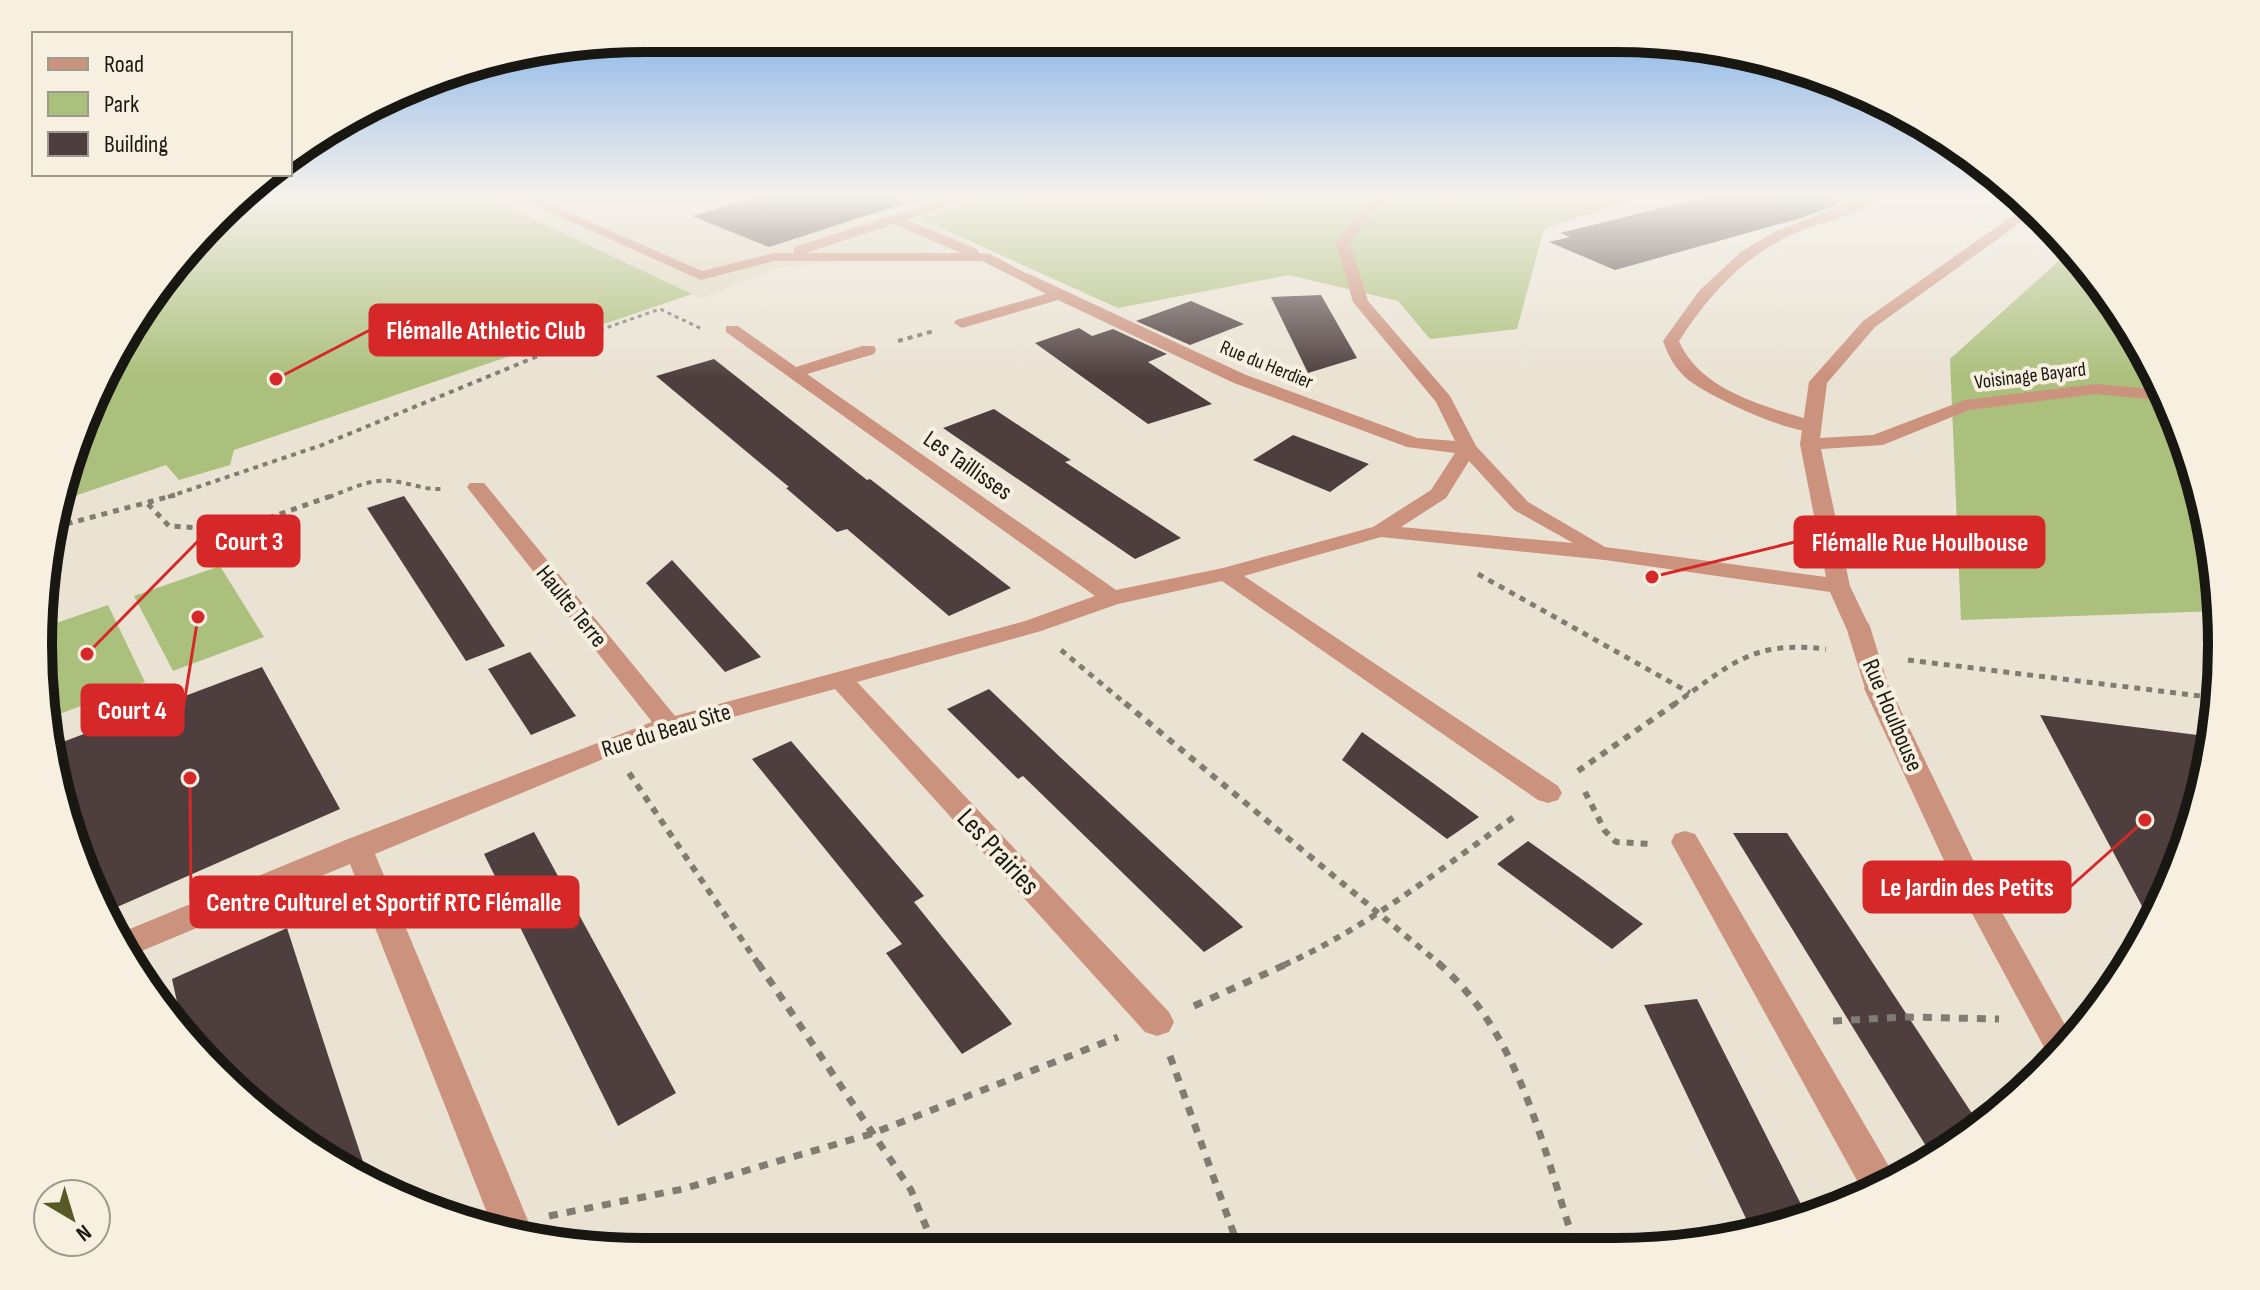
<svg xmlns="http://www.w3.org/2000/svg" width="2260" height="1290" font-family="'Sofia Sans Condensed',sans-serif">
<style>
.built{fill:#e1d8c2}
.green{fill:#acc07d}
.building{fill:#4e3f3e}
.lines{fill:none;stroke-linecap:round;stroke-linejoin:round}
.path-far4{stroke:#807c72;stroke-width:3;stroke-dasharray:4 4;stroke-linecap:butt}
.path-far3{stroke:#807c72;stroke-width:4;stroke-dasharray:5 5;stroke-linecap:butt}
.path-far2{stroke:#807c72;stroke-width:5;stroke-dasharray:6 6;stroke-linecap:butt}
.path-far1{stroke:#807c72;stroke-width:6;stroke-dasharray:7 7;stroke-linecap:butt}
.path{stroke:#807c72;stroke-width:7;stroke-dasharray:9 9;stroke-linecap:butt}
.lane{fill:#cb927e;fill-rule:evenodd}
.street{fill:#cb927e;fill-rule:evenodd}
.street-bridge{stroke:#cb927e;stroke-width:23}
.labels{text-anchor:middle;stroke-width:8;stroke-linejoin:round;paint-order:stroke}
.far-street-label{font-size:20px;fill:#191712;stroke:#f7f0e1}
.street-label{font-size:24px;fill:#191712;stroke:#f7f0e1}
.near-street-label{font-size:28px;fill:#191712;stroke:#f7f0e1}
.rim{fill:none;stroke:#191712;stroke-width:10}
.leader{fill:none;stroke:#d62828;stroke-width:3}
.callout-dot{fill:#d62828;stroke:#f7f0e1;stroke-width:3}
.callout{fill:#d62828;stroke:#d62828;stroke-width:3}
.callout-label{font-size:26px;text-anchor:middle;font-weight:bold;fill:#fff}
</style>
<rect width="100%" height="100%" fill="#eae3d4"/>
<!-- built -->
<path class="built" d="M483,196h499l-60,23 55,28 -202,21 -73,31z"/>
<!-- green -->
<g class="green">
<path d="M299,196h185l208,98 -458,156 -4,15 -51,15 -13,-15 -109,37 2,-15 82,-180 88,-94z"/>
<path d="M982,196h662l-100,33 -27,100 -87,10 -32,-38 -109,-26 -171,33 -197,-89z"/>
<path d="M2072,249l47,58 57,105 34,114 9,85 -258,9 -11,-261z"/>
<path d="M220,566l44,71 -91,34 -39,-75z"/>
<path d="M108,605l37,77 -99,37 -7,-35 6,-57z"/>
</g>
<!-- building -->
<g class="building">
<path d="M760,196h141l1,8 -133,43 -77,-31z"/>
<path d="M1710,196h127l1,8 -37,14 -186,52 -66,-28 21,-5 -10,-4z"/>
<path d="M1321,295l36,63 -49,15 -37,-76z"/>
<path d="M1191,301l53,23 -54,21 -54,-24z"/>
<path d="M1079,328l13,8 21,-7 54,25 -19,8 64,42 -64,20 -113,-81z"/>
<path d="M714,359l153,121 3,-1 141,109 -62,28 -102,-87 -10,3 -51,-44 3,-1 -133,-111z"/>
<path d="M994,409l77,51 -6,2 116,76 -46,21 -192,-131z"/>
<path d="M1293,435l76,29 -39,28 -77,-32z"/>
<path d="M404,496l53,78 48,72 -39,15 -99,-153z"/>
<path d="M672,560l89,97 -36,15 -79,-89z"/>
<path d="M530,652l46,64 -45,19 -43,-66z"/>
<path d="M262,667l78,142 -232,102 -38,-70 -18,-95z"/>
<path d="M989,689l71,68 183,170 -39,25 -181,-176 -5,3 -71,-70z"/>
<path d="M2040,715l173,22 -3,26 -34,114 -25,46z"/>
<path d="M1362,732l75,54 42,31 -32,22 -105,-79z"/>
<path d="M791,741l133,155 -10,6 98,122 -50,30 -76,-101 16,-9 -150,-185z"/>
<path d="M534,832l142,261 -58,33 -134,-272z"/>
<path d="M1733,833h54l192,291 -45,35z"/>
<path d="M1528,841l55,39 60,44 -31,25 -115,-85z"/>
<path d="M287,928l38,118 44,134 -61,-30 -124,-116 -12,-55z"/>
<path d="M1697,999l76,150 36,71 -57,11 -108,-226z"/>
</g>
<g class="lines">
<!-- path-far4 -->
<path class="path-far4" d="M600,330l60,-21 42,20"/>
<!-- path-far3 -->
<g class="path-far3">
<path d="M898,341l36,-10"/>
<path d="M168,497l154,-52 284,-117"/>
<path d="M329,497c19,-7 42,-19 63,-16 18,2 32,9 51,8"/>
</g>
<!-- path-far2 -->
<g class="path-far2">
<path d="M148,504l21,22 66,4 99,-35"/>
<path d="M55,527l120,-32"/>
<path d="M1478,574l212,119"/>
<path d="M1061,650l66,55"/>
<path d="M1908,660l309,38"/>
<path d="M1673,705c58,-40 78,-65 153,-56"/>
</g>
<!-- path-far1 -->
<g class="path-far1">
<path d="M1125,703l316,262"/>
<path d="M1578,771l98,-68"/>
<path d="M629,773l130,192"/>
<path d="M1585,792l20,39 11,11 35,2"/>
<path d="M1284,965c85,-38 159,-98 234,-151"/>
</g>
<!-- path -->
<g class="path">
<path d="M758,963l153,227 16,39 4,22"/>
<path d="M1438,963c84,72 105,188 139,288"/>
<path d="M1194,1006l95,-43"/>
<path d="M1833,1021l74,-4 92,2"/>
<path d="M1170,1056l70,195"/>
<path d="M549,1216l134,-27 188,-55 247,-97"/>
<path d="M1531,1251l43,-9"/>
</g>
<!-- lane -->
<g class="lane">
<path d="M514,196h17l171,75 72,-18h20v-6l160,-51h20l-68,24 71,29 2,4 11,1 45,24 -8,5 -5,-2 -40,-20h-208l-73,19zM894,224l67,29h-156z"/>
<path d="M1442,196h12l1,4 -12,3z"/>
<path d="M1866,196h16c-19,18 -50,23 -74,32 -58,21 -96,62 -129,113 22,52 91,66 140,82l2,4 -2,4c-24,6 -114,-36 -133,-53 -12,-11 -18,-23 -23,-37l36,-50 42,-39 33,-20z"/>
</g>
<!-- street -->
<g class="street">
<path d="M1373,196h13l-36,47 18,58 82,95 26,50 52,56 77,45 221,30 -26,-133 9,-62 54,-61 166,-117 9,6 -163,117 -48,56 -7,55 53,-3 92,-35 131,-16 68,6 5,11 -73,-7 -127,16 -86,35 -62,4 29,137 21,44 -4,5h-16l-4,-5 -17,-38 -225,-32 -224,-23 -137,39 314,210 4,7 -4,7 -10,3 -10,-3 -316,-219 -104,23 -77,27 -184,51 312,330 5,10 -5,10 -12,4 -12,-4 -310,-343 -157,43 -58,20 -245,102 154,369 -5,12 -31,-7 -143,-364 -218,91 -12,-22 228,-94 304,-117 -182,-231 -3,-4 3,-4h14l191,233 350,-95 70,-25 -369,-264v-6h12l58,41 66,-21h12l2,4 -2,4 -67,20 309,216 107,-22 150,-41 58,-37 24,-37 -48,-6 -173,-64 -176,-83 -96,28 -8,-5 2,-3 90,-26 -24,-13 -3,-3 8,-5 219,102 171,63 38,3 -19,-39 -83,-100 -17,-59zM1469,461l45,49 59,33 -172,-16 45,-29z"/>
<path d="M1877,680l9,2 4,6 86,178 97,173 -20,25 -106,-197 -83,-179 4,-6z"/>
<path d="M1685,831l10,3 202,346 -32,15 -194,-353 4,-8z"/>
</g>
<!-- street-bridge -->
<path class="street-bridge" d="M1859,630l18,58"/>
</g>
<!-- sky -->
<linearGradient id="sky" x2="0" y2="1"><stop stop-color="#7daee8"/><stop offset="0.52" stop-color="#f6f2ec"/><stop offset="1" stop-color="#f6f2ec" stop-opacity="0"/></linearGradient>
<rect width="2260" height="377" fill="url(#sky)"/>
<g class="labels">
<!-- far-street labels -->
<g class="far-street-label">
<text transform="translate(1267 364) rotate(22)" y="7">Rue du Herdier</text>
<text transform="translate(2030 375) rotate(-7)" y="7">Voisinage Bayard</text>
</g>
<!-- street labels -->
<g class="street-label">
<text transform="translate(968 465) rotate(35)" y="8">Les Taillisses</text>
<text transform="translate(572 606) rotate(51)" y="8">Haulte Terre</text>
<text transform="translate(1893 715) rotate(67)" y="8">Rue Houlbouse</text>
<text transform="translate(666 730) rotate(-17)" y="8">Rue du Beau Site</text>
</g>
<!-- near-street labels -->
<g class="near-street-label">
<text transform="translate(999 851) rotate(47)" y="10">Les Prairies</text>
</g>
</g>
<!-- crop -->
<path d="M0 0H2260V1290H0ZM645 52H1615A593 593 0 0 1 2208 645V645A593 593 0 0 1 1615 1238H645A593 593 0 0 1 52 645V645A593 593 0 0 1 645 52Z" fill="#f7f0e1" fill-rule="evenodd"/>
<path class="rim" d="M645 52H1615A593 593 0 0 1 2208 645V645A593 593 0 0 1 1615 1238H645A593 593 0 0 1 52 645V645A593 593 0 0 1 645 52Z"/>
<!-- callouts -->
<path class="leader" d="M276 379L370 330M87 654L198 541M1652 577L1795 542M198 617L183 710M2145 820L2070 887M190 778L191 902"/>
<g class="callout-dot">
<circle cx="276" cy="379" r="8"/>
<circle cx="87" cy="654" r="8"/>
<circle cx="1652" cy="577" r="8"/>
<circle cx="198" cy="617" r="8"/>
<circle cx="2145" cy="820" r="8"/>
<circle cx="190" cy="778" r="8"/>
</g>
<g class="callout">
<rect x="370" y="305" width="232" height="50" rx="8"/>
<rect x="198" y="516" width="101" height="50" rx="8"/>
<rect x="1795" y="517" width="249" height="50" rx="8"/>
<rect x="82" y="685" width="101" height="50" rx="8"/>
<rect x="1864" y="862" width="206" height="50" rx="8"/>
<rect x="191" y="877" width="387" height="50" rx="8"/>
</g>
<g class="callout-label">
<text x="486" y="339">Flémalle Athletic Club</text>
<text x="249" y="550">Court 3</text>
<text x="1920" y="551">Flémalle Rue Houlbouse</text>
<text x="132" y="719">Court 4</text>
<text x="1967" y="896">Le Jardin des Petits</text>
<text x="384" y="911">Centre Culturel et Sportif RTC Flémalle</text>
</g>
<!-- legend -->
<rect x="32" y="32" width="260" height="144" fill="#f7f0e1" stroke="#9e998e" stroke-width="2"/>
<rect x="48" y="58" width="40" height="12" fill="#cb927e" stroke="#9e998e" stroke-width="2"/>
<text x="104" y="72" font-size="24" fill="#191712">Road</text>
<rect x="48" y="92" width="40" height="24" fill="#acc07d" stroke="#9e998e" stroke-width="2"/>
<text x="104" y="112" font-size="24" fill="#191712">Park</text>
<rect x="48" y="132" width="40" height="24" fill="#4e3f3e" stroke="#9e998e" stroke-width="2"/>
<text x="104" y="152" font-size="24" fill="#191712">Building</text>
<!-- north arrow -->
<g transform="translate(72 1218) rotate(142)"><circle r="38" fill="#f7f0e1" stroke="#9e998e" stroke-width="2"/>
<path d="M0-6L14 30L0 20L-14 30Z" fill="#575927"/>
<text y="-12" font-size="22" font-weight="bold" text-anchor="middle" fill="#191712">N</text>
</g>
</svg>
